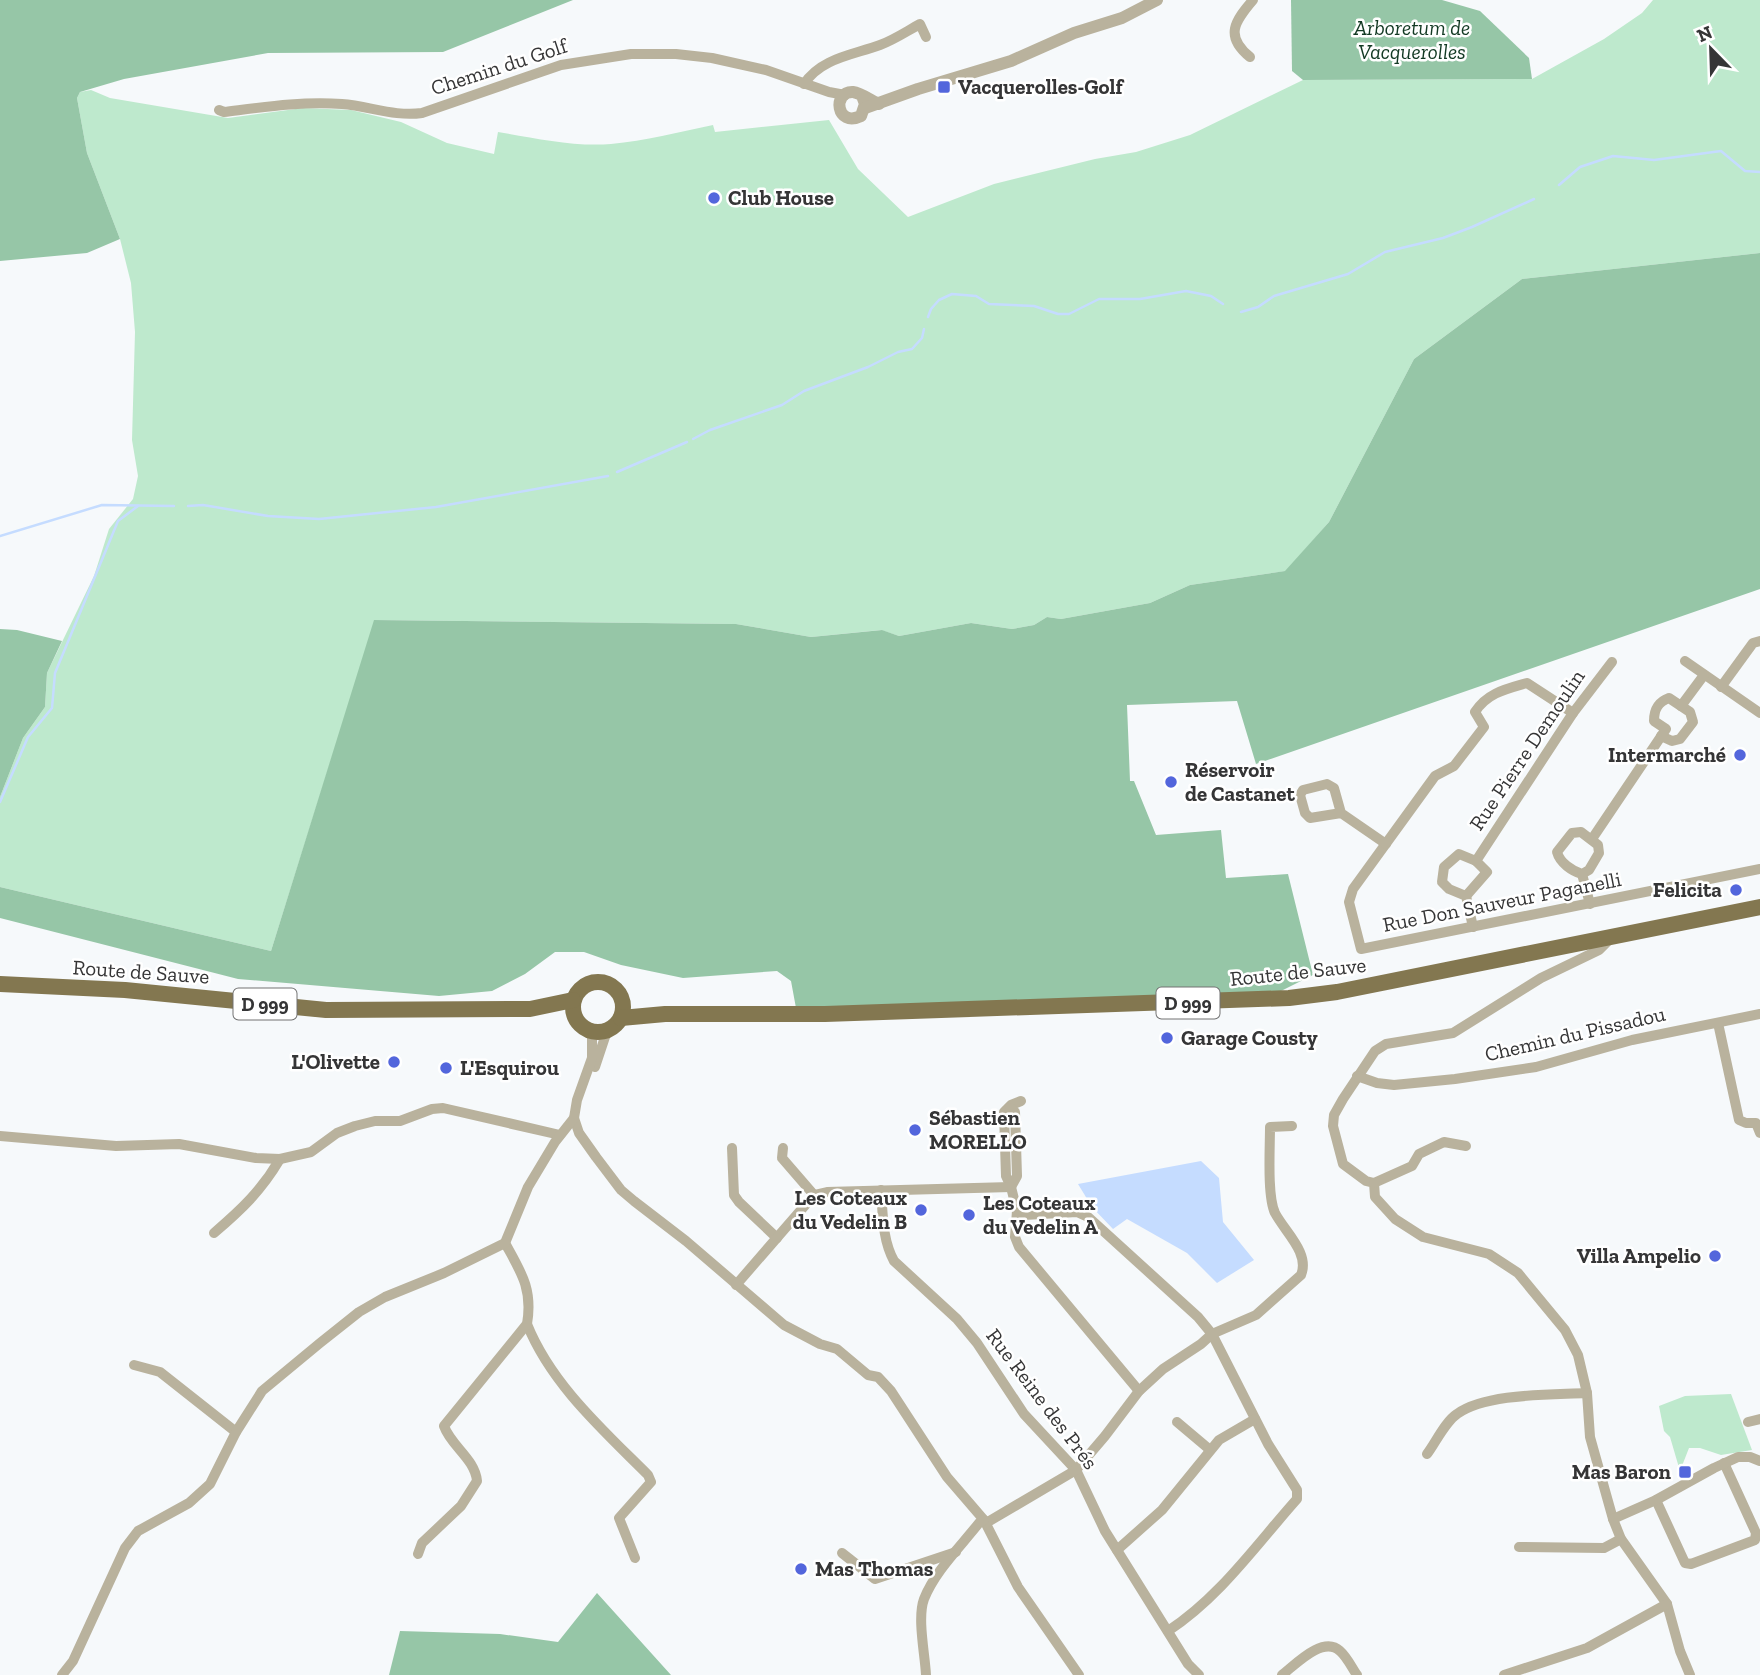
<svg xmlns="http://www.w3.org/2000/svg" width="1760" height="1675" font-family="'Zilla Slab',serif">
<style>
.green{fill:#bee9cd}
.forest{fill:#96c6a7}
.water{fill:#c5dcff}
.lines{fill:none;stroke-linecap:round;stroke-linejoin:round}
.stream{stroke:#c5dcff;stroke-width:2.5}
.minor{stroke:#b9b29d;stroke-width:10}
.tertiary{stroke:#b9b29d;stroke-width:12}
.primary{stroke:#837750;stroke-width:16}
.poi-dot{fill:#5366dc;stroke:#fff;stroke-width:2.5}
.labels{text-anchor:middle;stroke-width:5;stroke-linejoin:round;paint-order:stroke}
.shield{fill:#fff;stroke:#727272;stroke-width:2}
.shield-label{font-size:19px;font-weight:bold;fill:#353536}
.park-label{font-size:21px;font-style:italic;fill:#123923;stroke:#fff}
.street-label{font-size:21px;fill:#353536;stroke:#fff}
.poi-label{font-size:21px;font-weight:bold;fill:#353536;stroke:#fff;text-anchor:start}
</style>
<rect width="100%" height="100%" fill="#f6f9fb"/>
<!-- green -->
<g class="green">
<path d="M1653,0h107v253l-238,26 -108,80 -85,163 -43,49 -96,14 -40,18 -89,16 -14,-2 -13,8 -22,4 -41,-6 -72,13 -18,-6 -70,7 -75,-13 -361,-4 -104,331 -271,-64v-90l23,-59 22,-31 2,-34 47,-97 15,-47 24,-30 5,-23 -6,-36 3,-108 -4,-49 -11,-44 -33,-86 -10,-55 3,-6 11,-2 19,8 118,20 75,-10 48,2 50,12 46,21 47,11 4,-22c37,6 76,15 113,12 34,-3 68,-12 102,-19l2,7 114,-12 29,49 50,48 86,-33 101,-25 41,-7 54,-17 113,-55 229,-1 72,-40 38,-26z"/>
<path d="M1731,1394l21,56 -31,5 -21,-7h-11l-9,23 -10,-34 -6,-6 -5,-25 26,-10z"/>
</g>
<!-- forest -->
<g class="forest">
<path d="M0,0h573l-130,52 -175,1 -144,26 -44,13 -3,6 10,55 33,86 -33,14 -87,8z"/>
<path d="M1291,0h151l38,11 49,47 3,21 -229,1 -11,-9z"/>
<path d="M1760,253v336l-504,175 -19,-63 -110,4 3,76h4l22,54 65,-5 5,48 62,-4 25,101 -34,17 -483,16 -5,-27 -14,-10 -94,7 -62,-13 -37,-13h-29l-30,22 -33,17 -53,5 -201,-17 -238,-61v-31l271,64 103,-331 362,4 75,13 71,-7 17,6 72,-13 41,6 22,-4 13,-8 14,2 89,-16 40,-18 95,-14 44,-49 85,-163 108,-80z"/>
<path d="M0,629l17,1 45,11 -15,32 -2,34 -22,31 -23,59z"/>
<path d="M597,1593l74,82h-282l11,-44 100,3 58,8z"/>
</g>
<!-- water -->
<path class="water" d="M1201,1161l18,17 4,44 31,38 -37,23 -30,-30 -60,-34 -14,10 -21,-22 -14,-23z"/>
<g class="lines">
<!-- stream -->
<g class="stream">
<path d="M1559,185l21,-18 33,-11 41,4 67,-9 24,20 15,1"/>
<path d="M1241,312l17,-5 16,-11 74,-22 37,-22 58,-14 29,-11 62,-28"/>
<path d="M928,317l3,-8 8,-9 13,-6 24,2 13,8 45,2 24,8h11l30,-15h41l46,-8 25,5 12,8"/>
<path d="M693,439l17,-9 72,-25 22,-14 64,-24 30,-15 14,-3 10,-11 2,-9"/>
<path d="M617,472l70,-30"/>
<path d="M188,506l15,-1 65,11 51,3 117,-12 172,-31"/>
<path d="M0,536l102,-31 72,1"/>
<path d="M0,802l28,-65 24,-29 3,-35 63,-152 20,-15"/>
</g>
<!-- minor -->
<g class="minor">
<path d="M1250,57c-26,-21 -15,-36 3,-57"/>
<path d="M804,84c17,-26 49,-29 76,-39 14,-5 27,-14 40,-21l6,13"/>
<path d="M219,110l5,2c40,-5 78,-11 118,-8 27,2 53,13 80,9l139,-48 70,-11h45l36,4 54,12 63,22 16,3"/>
<path d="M1685,661l75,52"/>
<path d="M1721,687l32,-44 7,-2"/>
<path d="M1573,713l-46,-30c-21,6 -40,10 -52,29l9,15 -30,39 -19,10 -82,113 -4,13 12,47 399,-80"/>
<path d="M1661,736l11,5 8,-2 13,-17 -3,-10 -9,-6"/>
<path d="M1341,813l-31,5 -5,-5 -5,-18 3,-5 24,-6 7,4 7,25 45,31"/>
<path d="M1581,832l17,13 1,8 -10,17 -7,4c-10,-3 -22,-11 -25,-22l15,-19z"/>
<path d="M1592,839l74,-110 -12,-8c0,-12 4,-19 15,-23l12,8 23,-31"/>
<path d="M1582,874l8,30"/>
<path d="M1466,896l21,-24 -11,-11 97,-148 39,-51"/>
<path d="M1473,927l-7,-31 -17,-7 -7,-7 2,-15 15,-13 17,7"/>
<path d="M1611,938l-12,12 -58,28 -88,55 -67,11 -11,7 -32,48 -9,16 -1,11 10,38 23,17 8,2 1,14 20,22 28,18 66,17 29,19 47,57 13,25 9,38 3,44 23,82 8,20 46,65 13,47 10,24"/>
<path d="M1718,1023l21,97 7,3h10l4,10"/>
<path d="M595,1067l12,-36"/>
<path d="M1357,1076l20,7 17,2 61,-6 81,-12 96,-27 128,-26"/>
<path d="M1021,1101l-10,4 -7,7 2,64 5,11 6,24 7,4 53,-3 11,5 110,100 14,17 56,110 29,46v9c-41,46 -77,98 -129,132"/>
<path d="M1010,1108l5,4 2,64 -6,11"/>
<path d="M574,1118l5,15 17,24 25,33 13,11 52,40 98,84 36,19 17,5 31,26 10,2 13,14 56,86 37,43 34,67 61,88"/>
<path d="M0,1136l116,10 63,-2 77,14 24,1 31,-7 26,-19 18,-7 20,-5h25l32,-12 11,-1 117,27"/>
<path d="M732,1148l2,47 5,7 38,36"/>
<path d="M783,1148l-1,10 32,37"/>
<path d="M1374,1183l38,-17 7,-12 25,-12 22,4"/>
<path d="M881,1190c2,24 1,49 13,71l63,58 20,24 47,71 52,56 29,61 83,133 11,11"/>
<path d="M1017,1211l-2,26 4,10 120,144"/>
<path d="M214,1233c28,-24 47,-42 66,-74"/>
<path d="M736,1285l78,-90 13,-3 184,-5"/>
<path d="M527,1324c24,60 76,106 121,151l3,7 -32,36 16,40"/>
<path d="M134,1365l26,7 76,60"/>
<path d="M1177,1422l32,27"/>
<path d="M1748,1422l12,-3"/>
<path d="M1427,1454c9,-12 18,-32 30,-40 29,-21 94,-19 130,-21"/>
<path d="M1656,1500l29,63 6,1 64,-24 1,-7 -32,-70"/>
<path d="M1613,1519l43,-19 58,-32 24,-11h12l10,4"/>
<path d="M986,1523l90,-53 29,-34 34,-45 24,-22 38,-25 11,-10 44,-19 45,-40c9,-22 -16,-43 -26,-62 -8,-17 -5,-65 -5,-86l22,-1"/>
<path d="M1519,1547l85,1 17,-9"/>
<path d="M1117,1550l45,-40 57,-70 36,-21"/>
<path d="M842,1553l33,26 81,-27"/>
<path d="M418,1554l4,-11 39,-37 16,-25c-2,-22 -26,-35 -33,-55l83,-102c6,-35 -6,-52 -22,-81"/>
<path d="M62,1675l11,-14 52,-113 13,-17 51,-28 21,-19 26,-52 26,-41 58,-48 39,-31 26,-15 59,-24 61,-30 23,-56 27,-45 19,-24 3,-18 15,-42v-26"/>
<path d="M926,1675c-1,-21 -9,-57 -2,-76 11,-28 37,-53 55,-76l5,-3"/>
<path d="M1282,1675c13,-10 41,-40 58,-24 7,6 12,17 17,24"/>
<path d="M1504,1675l83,-27 80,-44"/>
</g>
<!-- tertiary -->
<g class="tertiary">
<path d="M862,96l3,8 -4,12c-25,12 -29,-25 -8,-24 8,1 19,9 26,12"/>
<path d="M865,108l53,-19 93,-28 63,-28 48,-15 35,-18"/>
</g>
<!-- primary -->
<g class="primary">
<circle cx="598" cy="1007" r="25"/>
<path d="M0,984l125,6 201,20 204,-1 43,-9"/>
<path d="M621,1018l44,-4h160l464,-16 48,-6 423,-85"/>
</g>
</g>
<!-- markers -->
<g class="poi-dot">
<rect x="937" y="80" width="14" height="14" rx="3.5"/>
<circle cx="714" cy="198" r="7"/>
<circle cx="1740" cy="755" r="7"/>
<circle cx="1171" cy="782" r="7"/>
<circle cx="1736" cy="890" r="7"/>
<circle cx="1167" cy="1038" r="7"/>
<circle cx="394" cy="1062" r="7"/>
<circle cx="446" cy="1068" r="7"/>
<circle cx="915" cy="1130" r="7"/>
<circle cx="921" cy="1210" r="7"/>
<circle cx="969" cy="1215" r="7"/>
<circle cx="1715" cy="1256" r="7"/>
<rect x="1678" y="1465" width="14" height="14" rx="3.5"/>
<circle cx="801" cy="1569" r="7"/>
</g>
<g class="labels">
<!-- shield labels -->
<g class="shield">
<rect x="1156.5" y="987.5" width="63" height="31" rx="5"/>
<rect x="233.5" y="988.5" width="63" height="31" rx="5"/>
</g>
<g class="shield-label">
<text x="1188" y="1010">D 999</text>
<text x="265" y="1011">D 999</text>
</g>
<!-- park labels -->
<g class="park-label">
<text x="1412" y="35">Arboretum de<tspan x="1412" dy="24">Vacquerolles</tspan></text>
</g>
<!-- street labels -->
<g class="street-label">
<text transform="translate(499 67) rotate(-18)" y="7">Chemin du Golf</text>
<text transform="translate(1527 750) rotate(-56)" y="7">Rue Pierre Demoulin</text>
<text transform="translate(1502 902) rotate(-11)" y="7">Rue Don Sauveur Paganelli</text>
<text transform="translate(141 972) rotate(4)" y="7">Route de Sauve</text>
<text transform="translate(1298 972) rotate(-6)" y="7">Route de Sauve</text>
<text transform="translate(1575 1034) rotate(-13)" y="7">Chemin du Pissadou</text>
<text transform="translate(1042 1399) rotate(53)" y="7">Rue Reine des Prés</text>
</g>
<!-- poi labels -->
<g class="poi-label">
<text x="958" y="94">Vacquerolles-Golf</text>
<text x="728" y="205">Club House</text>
<text x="1726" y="762" text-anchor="end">Intermarché</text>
<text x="1185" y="777">Réservoir<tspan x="1185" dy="24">de Castanet</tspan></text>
<text x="1722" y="897" text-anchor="end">Felicita</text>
<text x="1181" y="1045">Garage Cousty</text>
<text x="380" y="1069" text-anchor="end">L'Olivette</text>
<text x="460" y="1075">L'Esquirou</text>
<text x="929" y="1125">Sébastien<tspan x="929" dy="24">MORELLO</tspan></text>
<text x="907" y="1205" text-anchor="end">Les Coteaux<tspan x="907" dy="24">du Vedelin B</tspan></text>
<text x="983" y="1210">Les Coteaux<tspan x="983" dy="24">du Vedelin A</tspan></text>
<text x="1701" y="1263" text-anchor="end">Villa Ampelio</text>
<text x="1671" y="1479" text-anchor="end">Mas Baron</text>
<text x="815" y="1576">Mas Thomas</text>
</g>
</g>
<!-- north arrow -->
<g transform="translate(1711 49) rotate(337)" stroke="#ffffff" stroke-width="5" paint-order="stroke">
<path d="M0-5L12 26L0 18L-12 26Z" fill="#353536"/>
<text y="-10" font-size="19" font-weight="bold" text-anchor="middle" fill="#353536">N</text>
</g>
</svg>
